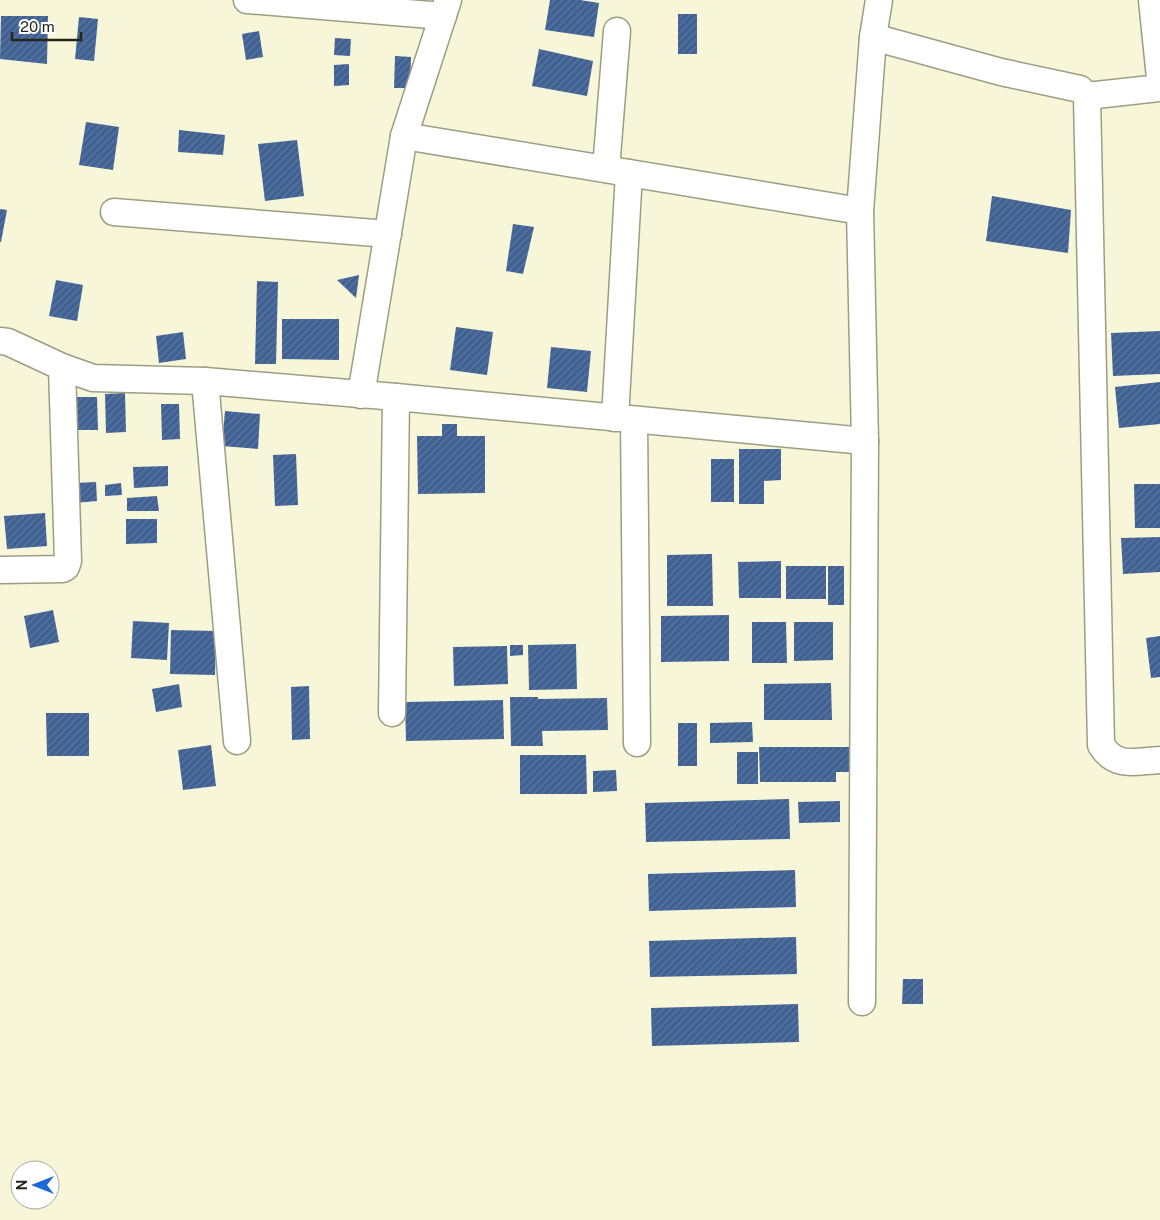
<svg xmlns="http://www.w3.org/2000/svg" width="1160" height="1220" font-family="'Public Sans',sans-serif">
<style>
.building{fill:url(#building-hatch)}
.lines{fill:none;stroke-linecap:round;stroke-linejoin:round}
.street-casing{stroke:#9e9d83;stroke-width:29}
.street{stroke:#fff;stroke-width:26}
</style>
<defs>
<pattern id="building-hatch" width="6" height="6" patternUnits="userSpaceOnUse" patternTransform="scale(1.25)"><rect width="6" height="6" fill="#3f6194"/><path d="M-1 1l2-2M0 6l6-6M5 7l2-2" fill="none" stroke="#5f789e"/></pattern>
</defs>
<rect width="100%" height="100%" fill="#f7f6d9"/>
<!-- building -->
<g class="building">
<path d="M550,0h30l19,3 -5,34 -49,-7z"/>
<rect x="678" y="14" width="19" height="40"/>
<path d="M1,16h47l-1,48 -47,-5z"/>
<path d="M79,17l19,2 -4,42 -19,-2z"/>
<path d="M259,31l4,26 -17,3 -4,-26z"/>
<path d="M335,38l16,1 -1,17 -16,-1z"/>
<path d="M539,49l54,12 -6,35 -55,-10z"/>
<path d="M395,56l16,1 -1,31h-16z"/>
<path d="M349,64v21l-15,1v-21z"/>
<path d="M86,122l33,5 -6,43 -34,-5z"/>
<path d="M179,130l46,5 -2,20 -45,-3z"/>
<path d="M297,140l7,56 -39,5 -7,-57z"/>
<path d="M992,196l79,14 -3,43 -82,-12z"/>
<path d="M0,209l7,1 -6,32h-1z"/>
<path d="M513,224l21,3 -11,47 -17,-3z"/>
<path d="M359,275l-3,23 -19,-18z"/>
<path d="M56,280l27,5 -6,36 -28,-5z"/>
<path d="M257,281l21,1 -2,82h-21z"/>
<path d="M282,319h57v41l-57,-1z"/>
<path d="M456,327l37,5 -6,43 -37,-5z"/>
<path d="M1160,331v43l-47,2 -2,-43z"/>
<path d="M183,332l3,27 -27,4 -3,-27z"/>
<path d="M551,347l40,4 -4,41 -40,-4z"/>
<path d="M1160,382v42l-41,4 -4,-41z"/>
<path d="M125,393l1,39 -20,1 -1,-39z"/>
<path d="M72,397h25l1,33h-25z"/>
<path d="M161,404h18l1,35 -18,1z"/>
<path d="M225,411l35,3 -2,35 -36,-3z"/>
<path d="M442,424h15v12h28v57l-67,1 -1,-58h25z"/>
<path d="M739,449h42v31l-17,1v23h-25z"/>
<path d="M296,454l2,51 -23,1 -2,-51z"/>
<rect x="711" y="459" width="23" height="43"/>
<path d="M168,466v20l-34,2 -1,-21z"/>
<path d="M96,482l1,19 -22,2 -1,-20z"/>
<path d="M121,483l1,12 -17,1v-11z"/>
<path d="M1134,484h26v44h-25z"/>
<path d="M157,496l2,15h-32v-13z"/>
<path d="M45,513l2,33 -40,3 -3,-33z"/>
<path d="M126,519h31v24l-31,1z"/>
<path d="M1160,537v35l-37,2 -2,-36z"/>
<path d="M712,554l1,52h-46v-51z"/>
<path d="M781,561v37h-42l-1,-36z"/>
<rect x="786" y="566" width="40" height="33"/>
<rect x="828" y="566" width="16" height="39"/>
<path d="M53,610l6,32 -29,6 -6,-32z"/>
<path d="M729,615v46l-68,1v-46z"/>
<path d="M133,621l36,2 -2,37 -36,-2z"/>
<path d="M752,622h34l1,41h-35z"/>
<path d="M794,622h39v38l-39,1z"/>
<path d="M171,630l45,1 -1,44 -45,-1z"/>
<path d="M1160,636v41l-9,1 -5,-40z"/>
<path d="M576,644l1,45 -48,1 -1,-45z"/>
<path d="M510,645h13v10l-13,1z"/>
<path d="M507,646l1,38 -54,2 -1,-39z"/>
<path d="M831,683l1,37h-68v-36z"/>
<path d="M179,684l3,23 -26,5 -4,-23z"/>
<path d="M309,686l1,53 -18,1 -1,-53z"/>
<path d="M510,697h28v2l69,-1 1,32 -66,1 1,15h-32z"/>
<path d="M503,700l1,39 -98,2 -1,-39z"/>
<path d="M46,713h43v43h-42z"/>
<path d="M752,722l1,20 -43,1v-20z"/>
<rect x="678" y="723" width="19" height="43"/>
<path d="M211,745l5,41 -33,4 -5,-40z"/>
<path d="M759,747h95v25h-18v10h-76z"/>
<rect x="737" y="752" width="21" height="32"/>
<path d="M520,755h66l1,39h-67z"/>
<path d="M616,770l1,21 -24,1v-21z"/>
<path d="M789,799l1,40 -144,3 -1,-39z"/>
<path d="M840,801v21l-41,1 -1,-21z"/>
<path d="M795,870l1,37 -147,4 -1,-37z"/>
<path d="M796,937l1,37 -147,3 -1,-36z"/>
<path d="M903,979h20v25h-21z"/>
<path d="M798,1004l1,38 -147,4 -1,-38z"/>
</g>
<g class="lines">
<defs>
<g id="street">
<path d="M247,0l196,16"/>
<path d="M1152,0l8,78"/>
<path d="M873,37l128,35 79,17 7,7 14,649c15,24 34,16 59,15"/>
<path d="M1087,96l73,-8"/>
<path d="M404,136l456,75"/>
<path d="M606,169l11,-138"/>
<path d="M114,212l274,22"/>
<path d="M0,341l8,1 54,25 31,11 112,3 191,16 469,44"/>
<path d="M205,381l32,360"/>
<path d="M361,395l43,-259 44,-136"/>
<path d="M615,418l14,-245"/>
<path d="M634,420l3,323"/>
<path d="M0,570l63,-1 3,-2 2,-6 -6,-194"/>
<path d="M392,713l4,-316"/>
<path d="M862,1002l3,-561 -5,-230 13,-174 6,-37"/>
</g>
</defs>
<!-- street casing -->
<use href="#street" class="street-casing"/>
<!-- street -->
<use href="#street" class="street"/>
</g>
<!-- north arrow -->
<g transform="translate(35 1185) rotate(270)"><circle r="24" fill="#ffffff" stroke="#a8a8a4"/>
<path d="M0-4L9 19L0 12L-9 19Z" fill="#1c69d4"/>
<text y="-8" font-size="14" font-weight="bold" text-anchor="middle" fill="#26261b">N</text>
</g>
<!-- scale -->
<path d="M12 32v8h69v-8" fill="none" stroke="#26261b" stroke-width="2.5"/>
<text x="20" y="32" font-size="15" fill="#26261b" stroke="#ffffff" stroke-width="4" paint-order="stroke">20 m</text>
</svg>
